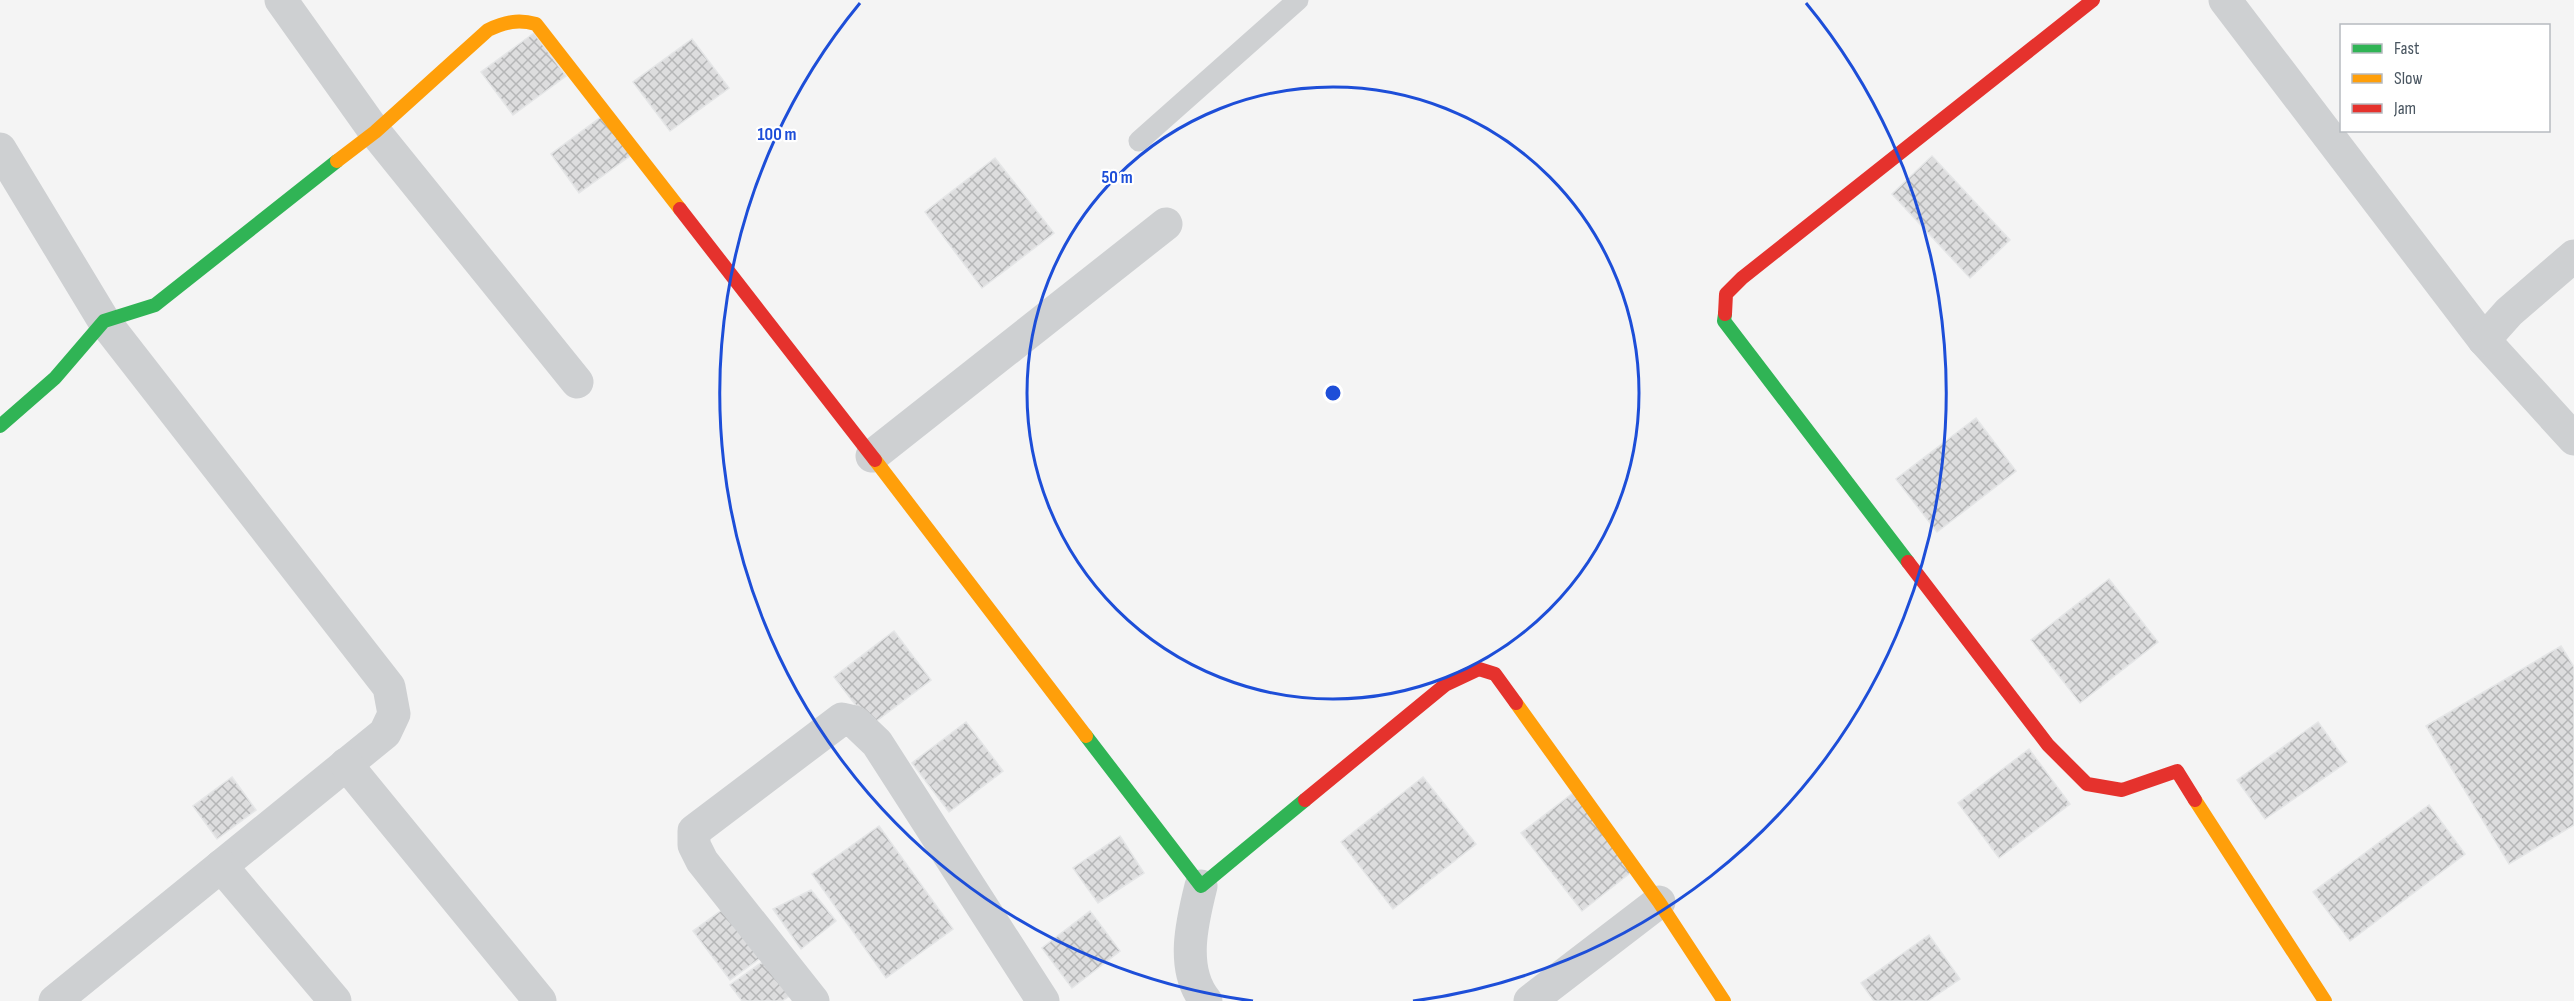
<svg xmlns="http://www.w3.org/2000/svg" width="2574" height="1001" font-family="'Sofia Sans Condensed',sans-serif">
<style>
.building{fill:url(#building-cross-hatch);stroke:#e5e6e7;stroke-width:1.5}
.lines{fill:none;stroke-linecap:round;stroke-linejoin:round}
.lane{stroke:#ced0d2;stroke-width:21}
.street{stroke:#ced0d2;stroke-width:33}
.fast{stroke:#30b455;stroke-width:14}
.slow{stroke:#ff9f0a;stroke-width:14}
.jam{stroke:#e5322d;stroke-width:14}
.ring{fill:none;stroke:#1d4ed8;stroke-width:3}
.centre{fill:#1d4ed8;stroke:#fff;stroke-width:3}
.ring-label{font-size:18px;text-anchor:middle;font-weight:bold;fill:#1d4ed8;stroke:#fff;stroke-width:4.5;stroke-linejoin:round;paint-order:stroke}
</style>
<defs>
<pattern id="building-cross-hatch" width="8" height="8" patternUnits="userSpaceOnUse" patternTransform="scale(1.5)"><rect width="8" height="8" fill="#ddddde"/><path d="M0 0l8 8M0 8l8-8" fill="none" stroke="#b5b6b7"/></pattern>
</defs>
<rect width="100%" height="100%" fill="#f4f4f4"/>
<!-- building -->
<g class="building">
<path d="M534,33l32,43 -53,39 -32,-43z"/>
<path d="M692,39l37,49 -59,43 -37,-49z"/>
<path d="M605,114l29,39 -55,40 -28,-39z"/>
<path d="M1932,156l78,84 -40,38 -78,-84z"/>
<path d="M995,158l59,75 -72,55 -57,-76z"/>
<path d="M1976,418l40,53 -79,61 -41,-53z"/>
<path d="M2109,579l49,63 -78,61 -49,-63z"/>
<path d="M894,631l37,49 -60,45 -37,-48z"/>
<path d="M2561,646l13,21v158l-65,39 -83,-138z"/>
<path d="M966,722l37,49 -54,41 -37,-49z"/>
<path d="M2318,722l29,40 -82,57 -28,-39z"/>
<path d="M2029,749l41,55 -71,54 -41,-55z"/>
<path d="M232,777l24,33 -39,29 -24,-33z"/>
<path d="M1423,777l53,67 -83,65 -52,-67z"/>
<path d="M1573,793l61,77 -52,41 -61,-78z"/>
<path d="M2429,805l36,49 -115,87 -37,-49z"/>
<path d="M879,826l74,103 -67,49 -74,-104z"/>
<path d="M1120,836l24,37 -46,30 -25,-35z"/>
<path d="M811,890l25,31 -35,28 -28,-40z"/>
<path d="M726,907l37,49 -33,24 -37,-49z"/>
<path d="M1090,911l30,40 -48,37 -30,-40z"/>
<path d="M1929,935l31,44 -32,22h-54l-13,-18z"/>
<path d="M765,960l26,35 -9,6h-40l-12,-16z"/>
</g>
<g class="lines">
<!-- lane -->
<path class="lane" d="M1139,141l159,-141"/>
<!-- street -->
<g class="street">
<path d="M281,0l94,132 202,250"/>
<path d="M2225,0l259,340 90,99"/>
<path d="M0,149l104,172 285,366 5,27 -9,19 -330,268"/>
<path d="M2484,340l25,-28 65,-56"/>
<path d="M872,456l294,-232"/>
<path d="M346,764l194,237"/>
<path d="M221,866l114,135"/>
<path d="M1201,886c-9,36 -21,84 5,115"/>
<path d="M813,1001l-111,-140 -8,-16v-14l148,-112 13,3 22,21 166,258"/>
<path d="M1530,1001l129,-99"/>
</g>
<!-- fast -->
<g class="fast">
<path d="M1725,314l-1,7 184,241"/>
<path d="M0,426l55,-48 49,-57 51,-16 182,-144"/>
<path d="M1086,736l115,150 104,-86"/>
</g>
<!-- slow -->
<g class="slow">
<path d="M337,161l38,-29 113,-102c17,-8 30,-11 48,-6l144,185"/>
<path d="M875,460l211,276"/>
<path d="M1516,703l143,199 65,99"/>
<path d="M2195,800l130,201"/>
</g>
<!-- jam -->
<g class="jam">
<path d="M680,209l195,251"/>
<path d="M1725,314l1,-20 16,-16 351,-278"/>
<path d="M1908,562l140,183 39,39 35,6 55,-19 18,29"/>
<path d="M1305,800l140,-115 34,-16 16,5 21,29"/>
</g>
</g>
<!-- distance rings -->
<g class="ring">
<circle cx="1333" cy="393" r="306"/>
<path d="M1253 1001A613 613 0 0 1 860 3M1806 3A613 613 0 0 1 1413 1001"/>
</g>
<circle cx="1333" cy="393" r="9" class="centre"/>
<g class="ring-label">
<text x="777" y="140">100 m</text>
<text x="1117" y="183">50 m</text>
</g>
<!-- legend -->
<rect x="2340" y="24" width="210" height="108" fill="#ffffff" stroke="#b7bbc0" stroke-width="1.5"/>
<rect x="2352" y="44" width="30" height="9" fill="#30b455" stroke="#b7bbc0" stroke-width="1.5"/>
<text x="2394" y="54" font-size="18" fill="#4a5661">Fast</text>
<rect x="2352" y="74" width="30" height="9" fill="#ff9f0a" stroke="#b7bbc0" stroke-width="1.5"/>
<text x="2394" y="84" font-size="18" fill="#4a5661">Slow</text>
<rect x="2352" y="104" width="30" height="9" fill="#e5322d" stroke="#b7bbc0" stroke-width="1.5"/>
<text x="2394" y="114" font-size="18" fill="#4a5661">Jam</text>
</svg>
